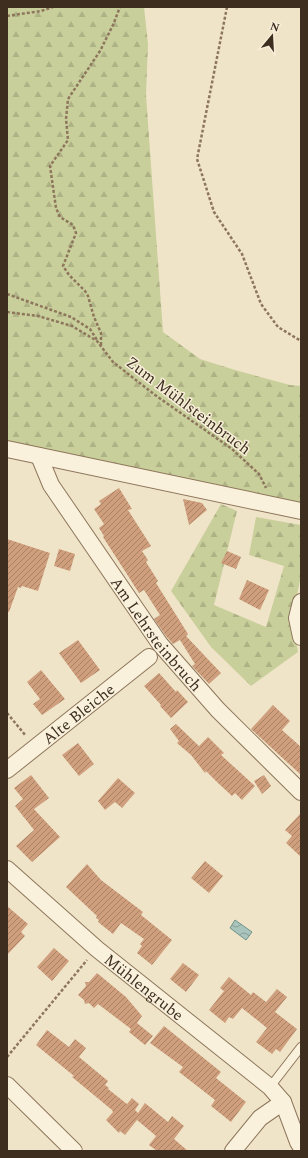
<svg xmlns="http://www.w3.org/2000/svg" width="308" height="1158" font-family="Spectral,serif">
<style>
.forest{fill:url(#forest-firs)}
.water{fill:url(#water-waves);stroke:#6f938a}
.building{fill:url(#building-hatch)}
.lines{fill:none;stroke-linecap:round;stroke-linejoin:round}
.service-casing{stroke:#8d765c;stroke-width:10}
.minor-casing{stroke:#8d765c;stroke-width:18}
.path{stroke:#8d765c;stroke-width:2.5;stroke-dasharray:3 2;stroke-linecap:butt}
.service{stroke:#faf1dc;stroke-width:8}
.minor{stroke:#faf1dc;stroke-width:16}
.labels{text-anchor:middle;stroke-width:3;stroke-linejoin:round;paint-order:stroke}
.street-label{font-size:16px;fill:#3d2e20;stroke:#f7eed8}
</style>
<defs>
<pattern id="forest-firs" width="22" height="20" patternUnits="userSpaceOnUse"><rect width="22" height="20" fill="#c9cf9b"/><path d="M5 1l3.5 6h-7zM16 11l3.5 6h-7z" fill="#aeb285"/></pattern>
<pattern id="water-waves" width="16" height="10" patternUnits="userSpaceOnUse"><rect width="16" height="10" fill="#a9c4bc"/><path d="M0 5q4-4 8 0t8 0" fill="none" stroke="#8ba098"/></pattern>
<pattern id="building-hatch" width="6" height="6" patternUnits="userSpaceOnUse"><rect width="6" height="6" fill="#cf9f7d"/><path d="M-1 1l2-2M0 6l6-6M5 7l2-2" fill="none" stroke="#a98266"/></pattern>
</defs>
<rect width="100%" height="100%" fill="#f0e4c8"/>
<!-- forest -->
<g class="forest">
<path d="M7,7h137l4,37 -2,51 17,237 37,27 35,11 55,15 11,1v119l-294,-61z"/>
<path d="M221,504l16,7 -23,94 52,22 18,-61 -35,-11 7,-38 45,8v51l-9,42 6,34 -47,34 -40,-39 -40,-56z"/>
</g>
<!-- water -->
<path class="water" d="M235,920l17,12 -6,8 -16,-12z"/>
<!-- building -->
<g class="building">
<path d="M119,488l13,21 -4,1 23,36 -9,5 6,9 -2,2 12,19 -2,2 32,51 -2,2 35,37 -12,11 -17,-18 3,-2 -15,-24 -7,4 -7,-8 -12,-17 6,-4 -16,-25 -5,3 -36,-56 1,-1 -5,-8 5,-4 -10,-15 7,-5 -2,-3z"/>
<path d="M183,499l19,4 5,7 -18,15z"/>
<path d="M7,539l43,14 -12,38 -16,-5 -1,2 -3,-1 -9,25h-2z"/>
<path d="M59,549l16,5 -5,17 -16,-5z"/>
<path d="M227,551l14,6 -5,12 -15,-6z"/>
<path d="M247,580l22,10 -9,20 -21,-11z"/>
<path d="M78,640l22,30 -19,13 -22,-30z"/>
<path d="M41,670l24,29 -23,16 -9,-11 7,-5 -13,-17z"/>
<path d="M159,673l17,19 1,-2 11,12 -17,16 -11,-12 1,-1 -17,-19z"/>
<path d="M273,705l17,16 -8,9 19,17v28l-50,-46z"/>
<path d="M176,724l23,22 9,-9 16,16 -3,2 34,31 -13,14 -7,-7 -3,3 -14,-13 -12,-12 -1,2 -14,-18 -14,-12 2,-2 -9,-12z"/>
<path d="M78,743l16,21 -15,12 -17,-21z"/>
<path d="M31,775l18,23 -15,11 26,28 -28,25 -16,-16 18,-16 -19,-24 8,-7 -9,-11z"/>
<path d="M264,775l7,11 -9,8 -8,-13z"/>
<path d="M118,778l17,15 -13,15 -7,-6 -10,8 -7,-9z"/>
<path d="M301,813v44l-15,-14 6,-7 -7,-6z"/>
<path d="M205,861l18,15 -14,17 -18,-15z"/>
<path d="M87,864l14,16 42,32 -2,3 31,25 -20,25 -15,-12 5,-7 -2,-2 4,-5 -23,-16 -8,11 -15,-12 1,-2 -3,-2 1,-2 -31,-29z"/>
<path d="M7,906l21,18 -7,8 4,4 -18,19z"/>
<path d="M54,948l15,13 -17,20 -15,-14z"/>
<path d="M183,963l16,12 -13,17 -16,-13z"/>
<path d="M97,973l29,24 16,19 -5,7 16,13 -8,9 -16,-13 2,-3 -33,-25 -4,4 -5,-5 -4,1 -1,-4 -6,-5 8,-9 -1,-4h4z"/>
<path d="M229,977l22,18 2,-3 13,10 11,-13 10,8 -12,15 22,17 -17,23 -4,-3 -4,5 -16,-12 11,-14 -25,-20 -9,11 -4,-2 -4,6 -16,-13 15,-19 -4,-3z"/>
<path d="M164,1026l57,46 -5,6 30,24 -15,20 -20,-16 4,-6 -36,-28 4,-5 -33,-24z"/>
<path d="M47,1030l22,17 6,-8 11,9 -7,9 29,24 -3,4 4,3 -1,1 19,15 5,-6 7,6 -4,6 3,3 7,-10 23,19 4,-6 12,10 -10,13 14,12h-31l-8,-6 7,-9 -19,-16 -12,15 -5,-4 -1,2 -13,-13 7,-8 -1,-2 -40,-33 2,-1 -38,-31z"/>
</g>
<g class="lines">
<defs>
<path id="service" d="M270,1087l31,-40"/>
<g id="minor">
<path d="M7,449l294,62"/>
<path id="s1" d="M39,456l12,29 109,159 58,66 83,82"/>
<path d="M301,602l-4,16 4,19"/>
<path id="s2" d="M7,770l142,-113"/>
<path id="s3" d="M7,869l90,80 173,138 13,15 15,40 3,5"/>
<path d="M7,1085l67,66"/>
<path d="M233,1151l27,-33 23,-16"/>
</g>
</defs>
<!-- service casing -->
<use href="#service" class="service-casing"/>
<!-- minor casing -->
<use href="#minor" class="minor-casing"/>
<!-- path -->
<g class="path">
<path d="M227,7l-30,152 17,53 28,42 19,50 17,23 23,14"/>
<path d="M7,16l34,-5 12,-4"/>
<path d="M7,294l64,23 19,12 7,11"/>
<path d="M7,312l31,4 34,10 25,15 16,21 42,33 77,54 27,25 7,14"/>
<path d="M101,345v-12l-7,-16 -6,-21 -3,-5 -16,-16 -6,-9 13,-33 -3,-8 -13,-8 -4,-9 -6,-42 18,-26 -2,-21 2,-20 32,-48 13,-26 7,-18"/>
<path d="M7,713l19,23"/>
<path d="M7,1057l80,-97"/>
</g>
<!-- service -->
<use href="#service" class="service"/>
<!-- minor -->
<use href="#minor" class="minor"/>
</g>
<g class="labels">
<!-- street labels -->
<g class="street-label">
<text transform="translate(189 405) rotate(37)" y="6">Zum Mühlsteinbruch</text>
<text dy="6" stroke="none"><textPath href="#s1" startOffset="214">Am Lehrsteinbruch</textPath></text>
<text dy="6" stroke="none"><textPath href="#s2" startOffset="91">Alte Bleiche</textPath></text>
<text dy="6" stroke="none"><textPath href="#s3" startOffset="181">Mühlengrube</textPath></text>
</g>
</g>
<!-- border -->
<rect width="308" height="1158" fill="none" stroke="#3d2e20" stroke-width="16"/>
<!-- north arrow -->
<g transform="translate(272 36) rotate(18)" stroke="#f7eed8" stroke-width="3" paint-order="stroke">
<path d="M0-3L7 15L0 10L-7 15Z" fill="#3d2e20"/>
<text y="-6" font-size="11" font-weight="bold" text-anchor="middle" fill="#3d2e20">N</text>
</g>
</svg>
